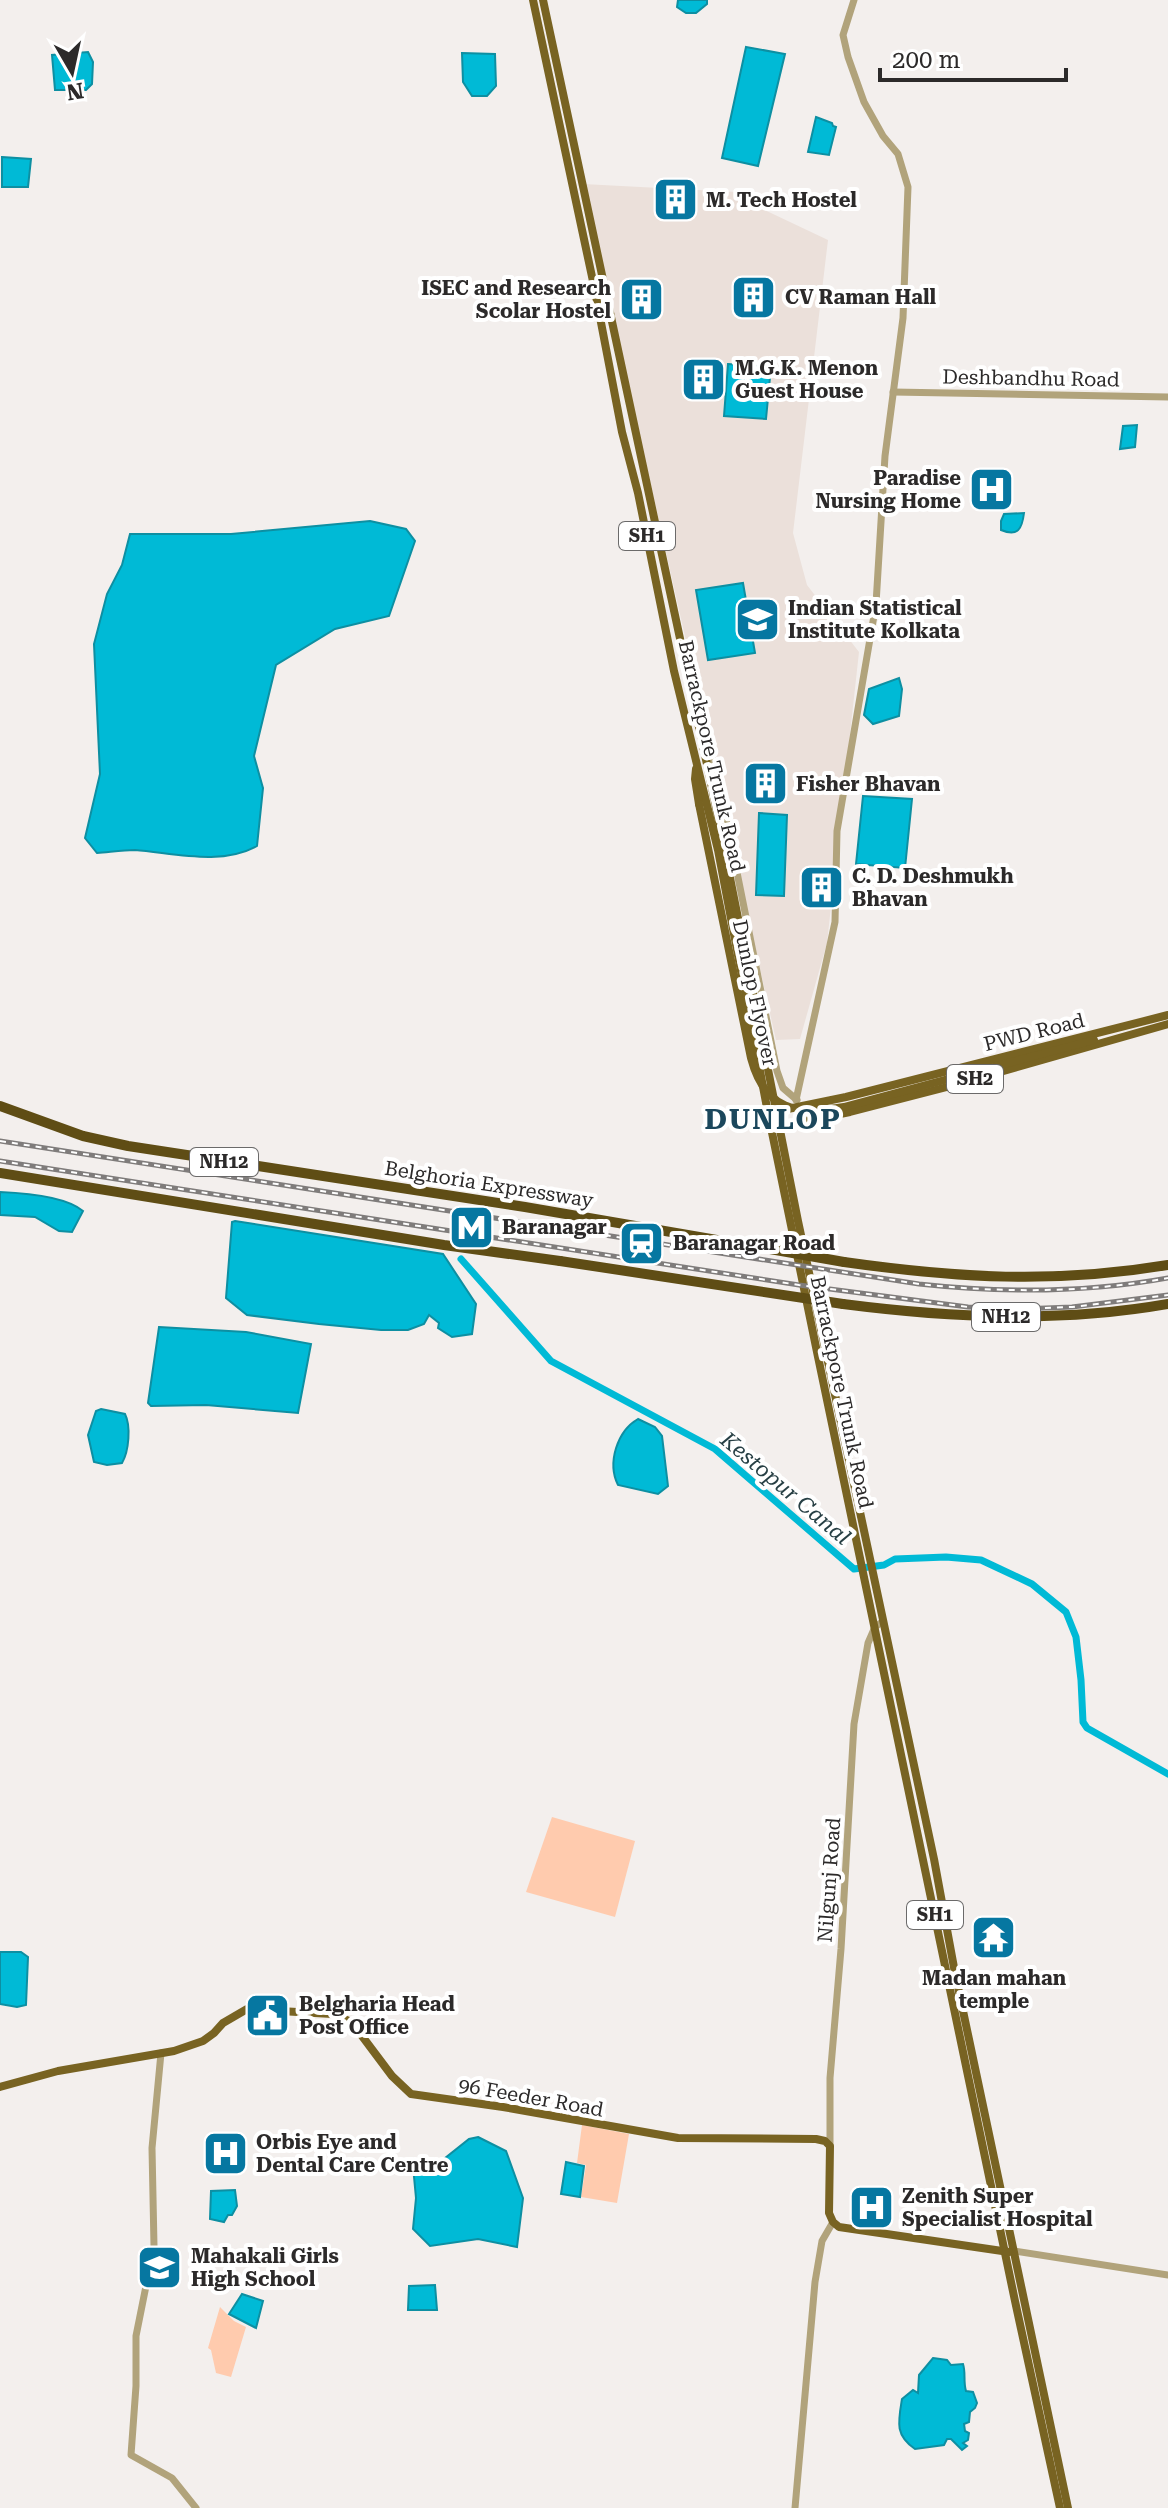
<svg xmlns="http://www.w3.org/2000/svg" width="1168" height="2508" font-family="'Roboto Serif',serif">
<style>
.built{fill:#ebe0da}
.green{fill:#ffcbae}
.water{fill:#00bad6;stroke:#0d8fa2;stroke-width:2}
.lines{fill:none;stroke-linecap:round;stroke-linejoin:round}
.canal{stroke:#00bad6;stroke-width:7}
.tertiary{stroke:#b1a37b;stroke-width:7}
.primary{stroke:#786322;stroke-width:8}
.motorway{stroke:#5f4d15;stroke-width:10}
.rail-casing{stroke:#7f7c7b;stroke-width:5}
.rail{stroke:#fff;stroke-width:2;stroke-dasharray:6;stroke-linecap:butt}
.primary-bridge{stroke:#786322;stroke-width:8}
.motorway-bridge{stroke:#5f4d15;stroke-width:10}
.labels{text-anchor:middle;stroke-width:8;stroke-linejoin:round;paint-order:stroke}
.shield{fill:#fff;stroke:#6b6a6a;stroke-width:2}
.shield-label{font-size:18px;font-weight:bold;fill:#2c2a2a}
.poi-label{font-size:20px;font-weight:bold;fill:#2c2a2a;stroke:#fff;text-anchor:start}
.street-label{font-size:20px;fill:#2c2a2a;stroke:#fff}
.water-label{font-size:22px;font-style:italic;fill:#273f44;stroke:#fff}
.district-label{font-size:28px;font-weight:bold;letter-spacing:2px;fill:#1b475c;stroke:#fff}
</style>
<rect width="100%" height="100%" fill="#f3efed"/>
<!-- built -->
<path class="built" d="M583,184l153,8 20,14 72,34 -35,293 14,52 52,67 -32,291 -27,96 -24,1z"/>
<!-- green -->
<g class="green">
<path d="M552,1817l83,24 -20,76 -89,-25z"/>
<path d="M582,2125l47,9 -12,69 -36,-6 5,-32 -9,-2z"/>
<path d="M220,2307l14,14 12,6 -15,50 -15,-4 -5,-23 -3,-2z"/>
</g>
<!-- water -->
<g class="water">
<path d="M678,0h29v4l-11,9h-10l-9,-6z"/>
<path d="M746,47l39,7 -27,112 -36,-8z"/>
<path d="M88,52l5,10 -1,22 -6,6h-31l-3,-35z"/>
<path d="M462,53l33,1 1,32 -9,10h-15l-9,-14z"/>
<path d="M816,117l16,6 1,3 3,1 -7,28 -21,-3z"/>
<path d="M2,157l29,2 -3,28h-26z"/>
<path d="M728,364l43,3 -5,52 -42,-3z"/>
<path d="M1137,425l-2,22 -15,2 3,-23z"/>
<path d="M1024,513c-2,16 -6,24 -23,17v-9l3,-7z"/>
<path d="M370,521l36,8 9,12 -26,75 -54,13 -59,36 -22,91 9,32 -6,58c-36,20 -83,7 -122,4 -12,0 -25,2 -38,3l-12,-15 15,-64 -6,-130 13,-50 15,-29 8,-31h101z"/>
<path d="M743,583l12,70 -47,7 -12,-70z"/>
<path d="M899,678l3,11 -3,27 -26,8 -9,-9 5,-26z"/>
<path d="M863,796l49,3 -7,69 -49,-4z"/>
<path d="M759,813l28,2 -3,81 -28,-1z"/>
<path d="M0,1192c24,1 65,4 83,19l-11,21 -13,-1 -24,-14 -35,-2z"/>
<path d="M235,1221l208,33 33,50 -4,30 -20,3 -14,-9 1,-5 -10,-8 -5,9 -16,6h-27l-62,-6 -72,-9 -21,-17 6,-76z"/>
<path d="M159,1327l87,5 65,12 -13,69 -92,-8 -55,1 -3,-3z"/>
<path d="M101,1409l24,5c6,12 4,37 -3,49l-15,2 -13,-3 -6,-27 8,-24z"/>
<path d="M638,1419l17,8 7,9 6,50 -10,8 -40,-9c-11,-22 -1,-54 20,-66z"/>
<path d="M0,1952h21l7,5 -2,48 -9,2 -17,-3z"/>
<path d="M478,2137l28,14 17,47 -6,49 -39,-8 -48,7 -17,-17 3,-31 -3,-32h9l8,4 39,-31z"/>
<path d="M566,2162l18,4 -4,31 -19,-3z"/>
<path d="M235,2190l2,16 -5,9h-4l-4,7 -14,-3 1,-28z"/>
<path d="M435,2285l2,25h-29l1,-24z"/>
<path d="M242,2294l21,7 -7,27 -27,-14z"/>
<path d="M933,2358l14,2 4,5 12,-1c3,9 0,17 3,27l7,1 4,11 -2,5 -5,4 -1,10 -5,2 1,7 4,2 -1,7 -5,3 4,3 -5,4 -11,-11h-4l-3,6 -29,4c-20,-14 -17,-26 -13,-50l11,-9 5,3 1,-18z"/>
</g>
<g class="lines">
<!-- canal -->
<path class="canal" d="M461,1259l90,102 164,88 139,120 30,-4 11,-6 51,-2 35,3 51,24 34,28 10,25 5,43 2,42 4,6 81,46"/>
<!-- tertiary -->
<g class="tertiary">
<path d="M893,392l275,5"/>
<path d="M693,695l6,7 23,96 55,273 6,17 14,12"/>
<path d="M796,1100l39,-178 2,-91 39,-227 9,-148 18,-138 5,-131 -10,-33 -15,-18 -19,-34 -16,-45 -5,-22 11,-35"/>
<path d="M161,2053l-9,95 2,98 -18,90v50l-5,69 41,23 24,30"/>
<path d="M830,2146v-68l11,-129 13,-225 14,-81 7,-16 7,-5"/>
<path d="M1014,2251l154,24"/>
<path d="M795,2508l20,-226 7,-41 11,-19"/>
</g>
<!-- primary -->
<g class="primary">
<path d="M533,0l61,286 28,146 16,61 36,178 44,179 50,263 49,239 198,949 45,207"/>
<path d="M543,0l171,797 84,424 136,638 21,114 113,535"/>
<path d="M696,769l-1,10 4,25"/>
<path d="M773,1112l73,-15 322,-82"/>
<path d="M776,1127l74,-15 97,-25 221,-63"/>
<path d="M0,2087l58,-16 116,-20 29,-10 11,-8 9,-10 24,-14 85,5 17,7 7,7 36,48 19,18 92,13 175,31 138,1 9,2 5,5 -1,67 4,9 6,5 170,25"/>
</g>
<!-- motorway -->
<g class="motorway">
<path d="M0,1106l83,30 45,10 397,61 245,42"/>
<path d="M0,1173l444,72 116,16"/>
<path d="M844,1262c113,16 210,22 324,3"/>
<path d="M843,1304c109,14 217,19 325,0"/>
</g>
<defs>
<g id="rail">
<path d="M0,1141l919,143c83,9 167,9 249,-6"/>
<path d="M0,1161l799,124 169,22 51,2 53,-2 96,-12"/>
</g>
</defs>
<!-- rail casing -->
<use href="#rail" class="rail-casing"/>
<!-- rail -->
<use href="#rail" class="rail"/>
<!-- primary-bridge -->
<path class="primary-bridge" d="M699,804l52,254c14,53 46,57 93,49l250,-67"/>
<!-- motorway-bridge -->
<g class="motorway-bridge">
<path d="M770,1249l74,13"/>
<path d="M560,1261l283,43"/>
</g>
</g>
<!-- icons -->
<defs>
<symbol id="building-square" viewBox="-11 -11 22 22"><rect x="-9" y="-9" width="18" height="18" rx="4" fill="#0677a1" stroke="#fff"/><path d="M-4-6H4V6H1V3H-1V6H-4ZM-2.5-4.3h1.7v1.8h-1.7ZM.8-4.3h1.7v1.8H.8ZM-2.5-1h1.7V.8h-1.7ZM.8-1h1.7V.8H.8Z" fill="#fff"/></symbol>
<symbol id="hospital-square" viewBox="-11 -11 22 22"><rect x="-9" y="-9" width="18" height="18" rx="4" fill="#0677a1" stroke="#fff"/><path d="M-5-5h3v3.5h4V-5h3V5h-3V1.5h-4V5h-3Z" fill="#fff"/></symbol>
<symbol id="university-square" viewBox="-11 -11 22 22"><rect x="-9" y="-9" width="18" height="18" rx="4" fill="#0677a1" stroke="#fff"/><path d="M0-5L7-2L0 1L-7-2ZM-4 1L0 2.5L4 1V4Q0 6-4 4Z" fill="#fff"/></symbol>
<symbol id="metro-square" viewBox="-11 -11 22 22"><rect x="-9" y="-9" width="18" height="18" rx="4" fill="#0677a1" stroke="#fff"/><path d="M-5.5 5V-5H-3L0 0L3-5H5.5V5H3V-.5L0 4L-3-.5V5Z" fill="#fff"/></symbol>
<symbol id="station-square" viewBox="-11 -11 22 22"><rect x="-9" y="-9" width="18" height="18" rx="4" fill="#0677a1" stroke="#fff"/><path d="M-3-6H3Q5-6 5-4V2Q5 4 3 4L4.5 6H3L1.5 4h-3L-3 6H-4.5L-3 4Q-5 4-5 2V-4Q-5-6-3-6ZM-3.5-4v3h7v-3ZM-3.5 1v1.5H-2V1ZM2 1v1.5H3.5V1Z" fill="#fff"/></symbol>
<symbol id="temple-square" viewBox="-11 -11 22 22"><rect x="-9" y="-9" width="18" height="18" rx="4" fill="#0677a1" stroke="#fff"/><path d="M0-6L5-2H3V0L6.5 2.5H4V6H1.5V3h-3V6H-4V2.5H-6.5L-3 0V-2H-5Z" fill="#fff"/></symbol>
<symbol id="civic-square" viewBox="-11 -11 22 22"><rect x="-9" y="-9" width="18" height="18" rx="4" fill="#0677a1" stroke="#fff"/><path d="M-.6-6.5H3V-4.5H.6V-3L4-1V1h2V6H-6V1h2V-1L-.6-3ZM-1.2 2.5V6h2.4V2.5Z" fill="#fff"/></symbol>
<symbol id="school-square" viewBox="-11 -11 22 22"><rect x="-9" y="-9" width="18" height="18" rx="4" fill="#0677a1" stroke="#fff"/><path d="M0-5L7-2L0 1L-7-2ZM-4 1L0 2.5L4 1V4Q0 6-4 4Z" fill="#fff"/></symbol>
</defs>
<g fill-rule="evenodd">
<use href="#building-square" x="650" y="174" width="51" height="51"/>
<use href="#building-square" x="728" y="272" width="51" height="51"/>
<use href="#building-square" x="616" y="274" width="51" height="51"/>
<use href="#building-square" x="678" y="354" width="51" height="51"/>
<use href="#hospital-square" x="966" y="464" width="51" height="51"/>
<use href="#university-square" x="732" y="594" width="51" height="51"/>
<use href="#building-square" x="740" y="758" width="51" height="51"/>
<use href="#building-square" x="796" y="862" width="51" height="51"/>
<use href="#metro-square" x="446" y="1202" width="51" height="51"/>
<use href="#station-square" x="616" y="1218" width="51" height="51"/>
<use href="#temple-square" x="968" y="1912" width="51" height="51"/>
<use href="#civic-square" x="242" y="1990" width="51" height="51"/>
<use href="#hospital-square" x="200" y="2128" width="51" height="51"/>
<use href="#hospital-square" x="846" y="2182" width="51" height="51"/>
<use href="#school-square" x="134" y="2242" width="51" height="51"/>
</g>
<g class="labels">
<!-- shield labels -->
<g class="shield">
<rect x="619" y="522" width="56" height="28" rx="6"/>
<rect x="947" y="1065" width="56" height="28" rx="6"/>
<rect x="190" y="1148" width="68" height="28" rx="6"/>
<rect x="972" y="1303" width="68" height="28" rx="6"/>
<rect x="907" y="1901" width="56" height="28" rx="6"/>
</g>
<g class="shield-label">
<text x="647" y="542">SH1</text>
<text x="975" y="1085">SH2</text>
<text x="224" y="1168">NH12</text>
<text x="1006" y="1323">NH12</text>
<text x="935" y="1921">SH1</text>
</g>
<!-- poi labels -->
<g class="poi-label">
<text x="706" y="207">M. Tech Hostel</text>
<text x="611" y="295" text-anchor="end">ISEC and Research<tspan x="611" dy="23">Scolar Hostel</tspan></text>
<text x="785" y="304">CV Raman Hall</text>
<text x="735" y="375">M.G.K. Menon<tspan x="735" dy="23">Guest House</tspan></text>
<text x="961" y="485" text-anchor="end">Paradise<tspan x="961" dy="23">Nursing Home</tspan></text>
<text x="788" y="615">Indian Statistical<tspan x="788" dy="23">Institute Kolkata</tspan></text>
<text x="796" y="791">Fisher Bhavan</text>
<text x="852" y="883">C. D. Deshmukh<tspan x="852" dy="23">Bhavan</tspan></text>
<text x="502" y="1234">Baranagar</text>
<text x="673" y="1250">Baranagar Road</text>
<text x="994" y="1985" text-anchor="middle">Madan mahan<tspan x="994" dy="23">temple</tspan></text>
<text x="299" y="2011">Belgharia Head<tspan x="299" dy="23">Post Office</tspan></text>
<text x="256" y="2149">Orbis Eye and<tspan x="256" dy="23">Dental Care Centre</tspan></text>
<text x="902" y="2203">Zenith Super<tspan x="902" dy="23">Specialist Hospital</tspan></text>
<text x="191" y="2263">Mahakali Girls<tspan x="191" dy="23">High School</tspan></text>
</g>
<!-- street labels -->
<g class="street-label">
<text transform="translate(1031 378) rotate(1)" y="7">Deshbandhu Road</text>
<text transform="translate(712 756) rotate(77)" y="7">Barrackpore Trunk Road</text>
<text transform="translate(755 993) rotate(78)" y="7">Dunlop Flyover</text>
<text transform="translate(1034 1032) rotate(-14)" y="7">PWD Road</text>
<text transform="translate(489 1184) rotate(9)" y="7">Belghoria Expressway</text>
<text transform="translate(842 1392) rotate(78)" y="7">Barrackpore Trunk Road</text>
<text transform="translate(829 1880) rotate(-86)" y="7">Nilgunj Road</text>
<text transform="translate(531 2097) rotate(10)" y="7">96 Feeder Road</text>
</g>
<!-- water labels -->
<g class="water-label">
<text transform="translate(786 1488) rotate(40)" y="8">Kestopur Canal</text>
</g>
<!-- district labels -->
<g class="district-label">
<text x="773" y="1129">DUNLOP</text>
</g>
</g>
<!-- north arrow -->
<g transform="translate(72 72) rotate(171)" stroke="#ffffff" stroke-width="6" paint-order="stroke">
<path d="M0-6L14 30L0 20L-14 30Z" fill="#2c2a2a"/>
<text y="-12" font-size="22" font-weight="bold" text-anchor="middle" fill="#2c2a2a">N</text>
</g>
<!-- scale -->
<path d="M880 68v12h186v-12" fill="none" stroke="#2c2a2a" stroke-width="4"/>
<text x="892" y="68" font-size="24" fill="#2c2a2a" stroke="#ffffff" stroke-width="6" paint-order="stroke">200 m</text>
</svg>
